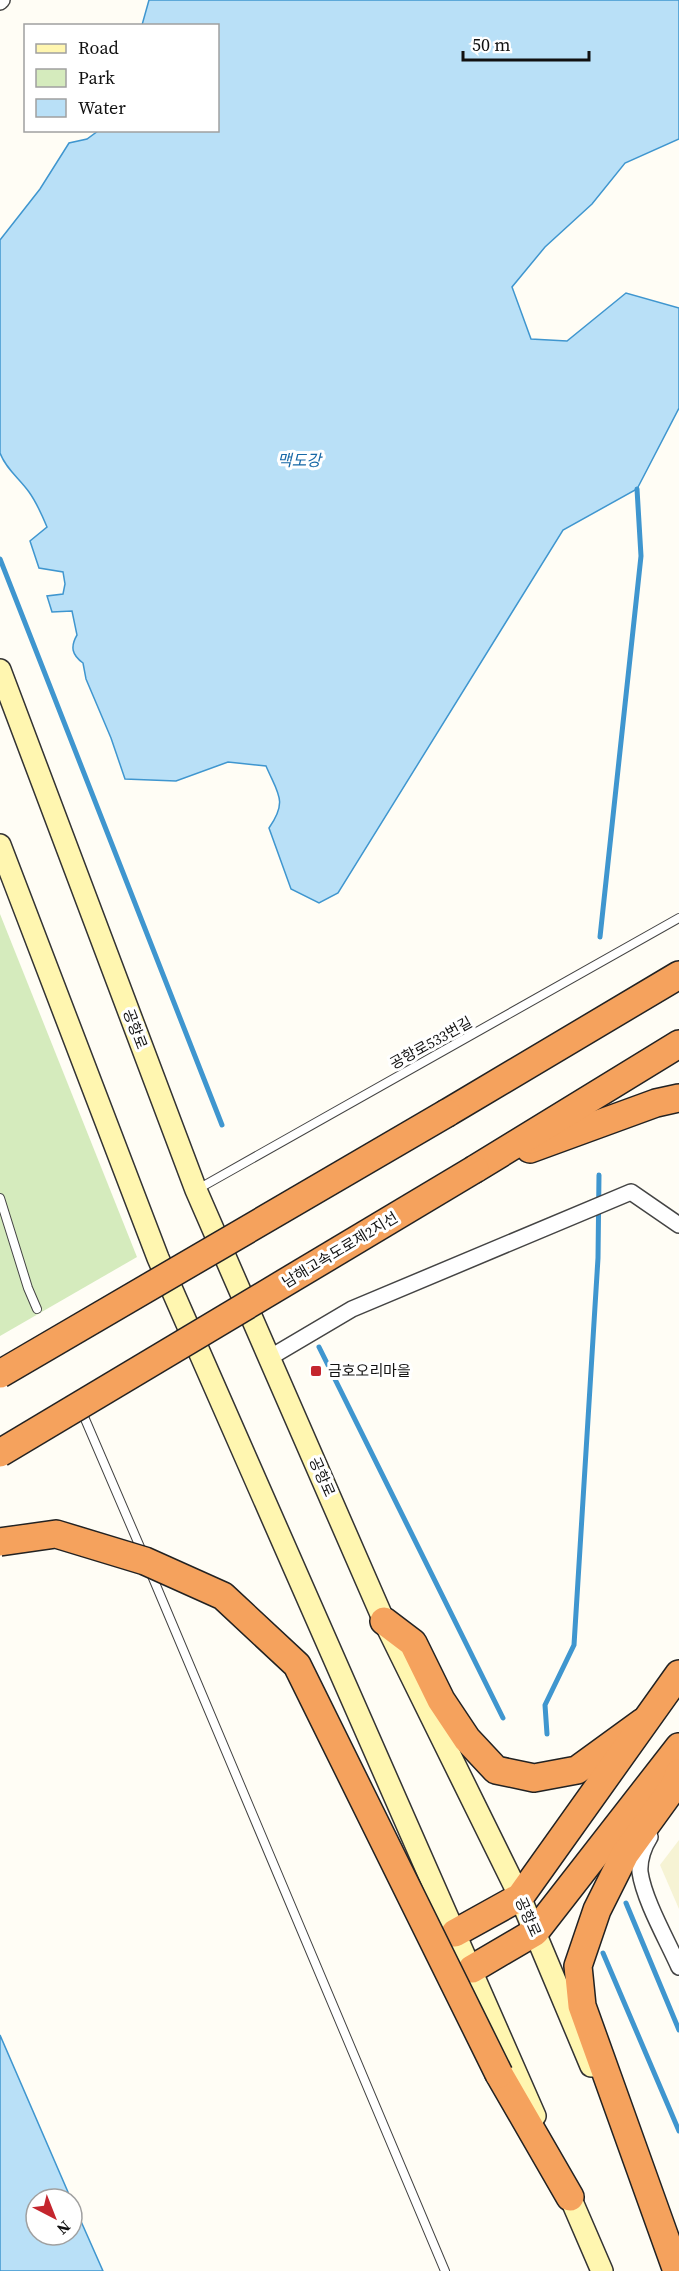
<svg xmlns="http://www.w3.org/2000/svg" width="679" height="2271" font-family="'Source Serif 4','Noto Sans KR',serif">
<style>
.farmland{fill:#f6f3d4}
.green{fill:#d5ebbd}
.water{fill:#b9e0f7;stroke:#3f96cf;stroke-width:1.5}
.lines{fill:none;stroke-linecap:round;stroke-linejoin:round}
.stream{stroke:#3f96cf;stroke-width:5}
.service-casing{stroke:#444;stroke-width:10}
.minor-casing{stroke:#444;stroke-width:18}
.secondary-casing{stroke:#333;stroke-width:24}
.motorway-casing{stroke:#222;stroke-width:30}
.service{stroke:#fff;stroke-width:8}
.minor{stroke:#fff;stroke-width:15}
.secondary{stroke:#fff6b0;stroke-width:21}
.motorway{stroke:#f5a25d;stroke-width:27}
.motorway-bridge-casing{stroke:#222;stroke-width:30;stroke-linecap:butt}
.motorway-bridge{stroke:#f5a25d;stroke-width:27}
.poi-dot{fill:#c4262e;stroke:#fff;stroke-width:2}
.labels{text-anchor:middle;stroke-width:6;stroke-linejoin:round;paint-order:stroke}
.street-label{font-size:15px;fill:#111;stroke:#fff}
.poi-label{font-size:15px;fill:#111;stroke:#fff;text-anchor:start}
.water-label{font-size:16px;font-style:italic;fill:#1768a6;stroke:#fff}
</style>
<rect width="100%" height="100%" fill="#fffdf5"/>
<!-- farmland -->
<path class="farmland" d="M679,1840v69l-19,-44z"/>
<!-- green -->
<path class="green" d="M0,914l137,343 -137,79z"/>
<!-- water -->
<g class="water">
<path d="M149,0h530v139l-54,24 -33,41 -47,43 -33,40 19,52 36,2 59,-48 53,15v100l-42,81 -74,41 -225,363 -19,10 -28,-14 -22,-61c19,-27 9,-34 -3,-62l-38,-4 -52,19 -51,-2 -14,-41 -25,-59 -3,-16c-11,-8 -13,-16 -6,-28l-5,-24 -20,1 -5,-16 16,-2 2,-10 -2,-12 -24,-4 -9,-27 17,-14c-5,-12 -10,-24 -18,-35 -10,-14 -23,-23 -29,-39v-213l40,-51 29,-46 18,-4 11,-8 120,-1v-104l-76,-1z"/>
<path d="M0,2035l71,164h-35v36h36v-34l31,70h-103z"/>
</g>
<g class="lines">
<!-- stream -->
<g class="stream">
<path d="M0,559l222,566"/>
<path d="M600,937l41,-381 -4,-67"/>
<path d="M319,1347l184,371"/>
<path d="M547,1734l-2,-29 29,-60 24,-387 1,-83"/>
<path d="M626,1903l53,127"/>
<path d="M603,1953l76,178"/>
</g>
<defs>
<g id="service">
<path d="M198,1189l481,-271"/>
<path d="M0,1198l28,90 9,21"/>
<path d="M82,1412l61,142"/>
<path d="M150,1571l295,700"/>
</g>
<g id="minor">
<path d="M0,2l2,-2"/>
<path d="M269,1358l83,-49 279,-117 48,33"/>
<path d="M650,1837c-6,9 -11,23 -10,35 4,28 27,68 39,95"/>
</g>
<g id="secondary">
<path d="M0,670l196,520 188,431 136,276 71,169"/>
<path d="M0,845l158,413 377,858"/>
<path d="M564,2183l38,88"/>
</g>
<g id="motorway">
<path d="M447,1113l232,-138"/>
<path d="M530,1149l126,-46 23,-5"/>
<path d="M475,1169l204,-125"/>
<path d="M384,1621l29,22 28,57 26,39 29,31 38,8 43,-8 66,-48"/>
<path d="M455,1933l65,-36 159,-223"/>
<path d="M472,1969l63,-37 144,-185"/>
<path d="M499,2074l71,123"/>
<path d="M677,2271l-95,-265 -4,-40 19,-56 28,-56 50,-69 4,-12"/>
</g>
</defs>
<!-- service casing -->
<use href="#service" class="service-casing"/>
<!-- minor casing -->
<use href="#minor" class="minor-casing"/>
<!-- secondary casing -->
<use href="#secondary" class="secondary-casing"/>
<!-- motorway casing -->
<use href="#motorway" class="motorway-casing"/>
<!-- service -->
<use href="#service" class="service"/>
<!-- minor -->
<use href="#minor" class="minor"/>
<!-- secondary -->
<use href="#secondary" class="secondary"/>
<!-- motorway -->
<use href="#motorway" class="motorway"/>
<defs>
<g id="motorway-bridge">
<path d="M0,1374l447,-261"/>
<path d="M0,1453l475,-284"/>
<path d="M0,1542l56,-8 89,27 78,35 74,69 202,409"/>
</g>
</defs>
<!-- motorway-bridge casing -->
<use href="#motorway-bridge" class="motorway-bridge-casing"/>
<!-- motorway-bridge -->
<use href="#motorway-bridge" class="motorway-bridge"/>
</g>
<!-- markers -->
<rect class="poi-dot" x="310" y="1365" width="12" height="12" rx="3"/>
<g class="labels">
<!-- street labels -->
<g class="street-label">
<text transform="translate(135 1029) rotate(69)" y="5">공항로</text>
<text transform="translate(431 1043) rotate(-29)" y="5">공항로533번길</text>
<text transform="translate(340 1250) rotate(-31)" y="5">남해고속도로제2지선</text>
<text transform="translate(322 1477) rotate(66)" y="5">공항로</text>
<text transform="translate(528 1917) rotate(66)" y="5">공항로</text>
</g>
<!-- poi labels -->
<g class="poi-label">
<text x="328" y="1376">금호오리마을</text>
</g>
<!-- water labels -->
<g class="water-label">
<text x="299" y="466">맥도강</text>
</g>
</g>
<!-- legend -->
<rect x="24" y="24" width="195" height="108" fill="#ffffff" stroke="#a0a0a0" stroke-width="1.5"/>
<rect x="36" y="44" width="30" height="9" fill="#fff6b0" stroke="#a0a0a0" stroke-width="1.5"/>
<text x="78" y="54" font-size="18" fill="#111111">Road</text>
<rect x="36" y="69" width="30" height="18" fill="#d5ebbd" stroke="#a0a0a0" stroke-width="1.5"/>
<text x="78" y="84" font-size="18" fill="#111111">Park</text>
<rect x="36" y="99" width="30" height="18" fill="#b9e0f7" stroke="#a0a0a0" stroke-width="1.5"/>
<text x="78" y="114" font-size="18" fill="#111111">Water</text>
<!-- north arrow -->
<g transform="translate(54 2217) rotate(138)"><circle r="28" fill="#ffffff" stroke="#a0a0a0" stroke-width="1.5"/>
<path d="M0-4.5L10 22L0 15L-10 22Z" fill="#c4262e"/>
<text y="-9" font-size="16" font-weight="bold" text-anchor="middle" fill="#111111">N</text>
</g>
<!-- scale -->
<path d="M463 51v9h126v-9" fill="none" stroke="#111111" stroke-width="3"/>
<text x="472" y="51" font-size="18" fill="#111111" stroke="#ffffff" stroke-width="4.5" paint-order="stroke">50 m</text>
</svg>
